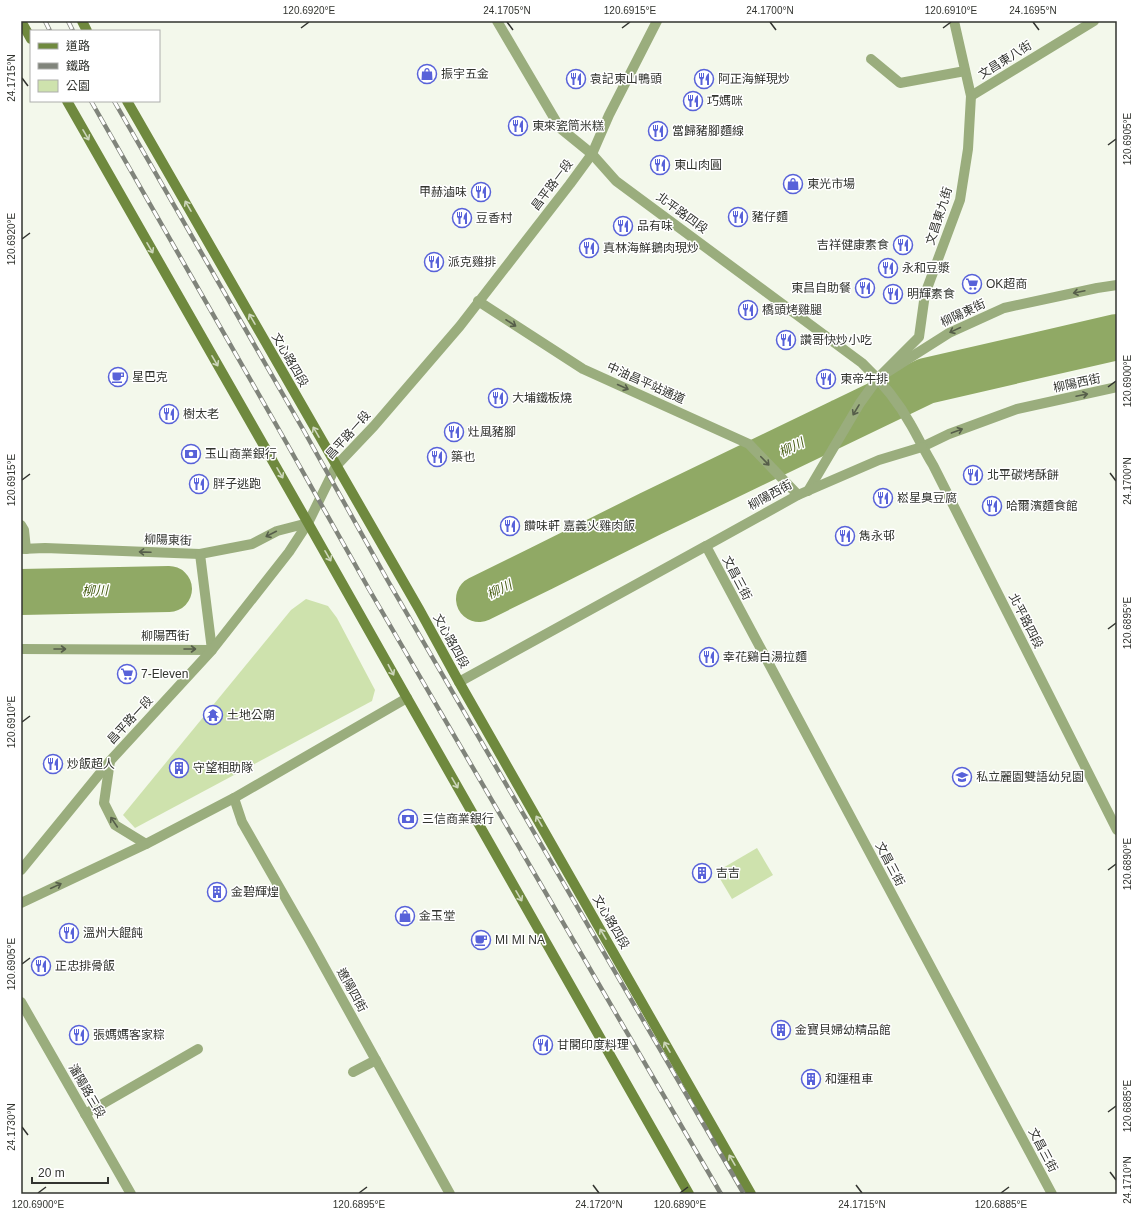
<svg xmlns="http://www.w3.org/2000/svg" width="1138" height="1215" font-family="Arial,'Noto Sans TC',sans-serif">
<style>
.green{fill:#cee2ad}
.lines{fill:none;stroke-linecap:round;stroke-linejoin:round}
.river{stroke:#90a965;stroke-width:46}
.service{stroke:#9aad7d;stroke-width:10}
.minor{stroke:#9aad7d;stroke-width:10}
.tertiary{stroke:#9aad7d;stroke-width:10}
.secondary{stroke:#6f893e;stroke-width:10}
.rail-casing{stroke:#80847b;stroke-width:4.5}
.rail{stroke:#fff;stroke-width:3;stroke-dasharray:9;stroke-linecap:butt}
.oneway{stroke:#cdd6bb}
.oneway2{stroke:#565e4a}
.ticks{fill:none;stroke:#32342f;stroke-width:1.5}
.labels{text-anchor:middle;stroke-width:3;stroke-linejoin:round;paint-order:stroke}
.street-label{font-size:12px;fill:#32342f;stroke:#fff}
.poi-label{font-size:12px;fill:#32342f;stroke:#fff;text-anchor:start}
.water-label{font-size:13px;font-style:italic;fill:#4b6118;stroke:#fff}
.neatline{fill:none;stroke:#32342f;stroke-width:1.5}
.ticks-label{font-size:10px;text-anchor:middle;fill:#32342f}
</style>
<rect width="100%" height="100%" fill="#f3f8eb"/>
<!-- green -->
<g class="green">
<path d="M832,400l18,24 -46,26z"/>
<path d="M306,599l22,7 9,12 38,72 -3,11 -237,127 -12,-13 168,-205z"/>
<path d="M757,848l16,27 -41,24 -16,-27z"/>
</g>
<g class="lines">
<!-- river -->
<g class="river">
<path d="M21,592l148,-3"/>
<path d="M479,599l63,-31 108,-54 276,-133 191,-44"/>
</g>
<!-- service -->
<g class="service">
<path d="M871,59l29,24 65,-12"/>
<path d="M478,301l105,68 166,75 49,51"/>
<path d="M922,447l27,-13 68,-25 100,-22"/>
<path d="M808,491l52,-88 18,-25 71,-45 55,-25 93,-20 20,-3"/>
<path d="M21,549l24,-1 155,6 52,-10 25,-13 31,-8"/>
<path d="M21,649l191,1 -12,-96"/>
<path d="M459,682l247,-136"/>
<path d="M110,761l-6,42 11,22 31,19"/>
<path d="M353,1072l23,-12"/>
<path d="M85,1114l113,-65"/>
</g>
<!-- minor -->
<g class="minor">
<path d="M497,21l63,107 32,26 24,27 246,182c19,18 36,38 49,62 8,14 14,27 22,40l184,365"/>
<path d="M971,96l123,-75"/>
<path d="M878,378l41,-41 6,-43 35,-94 8,-51 3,-53 -17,-75"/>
<path d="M922,447l-43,13 -81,35 -92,51 346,648"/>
<path d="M21,525l3,5 2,19"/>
<path d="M234,798l8,24 68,119 140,253"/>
<path d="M21,903l125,-59 88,-46 173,-100"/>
<path d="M21,1002l110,192"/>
</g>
<!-- tertiary -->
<path class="tertiary" d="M21,870l89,-109 102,-111 77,-98 19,-29 28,-57 38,-40 86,-100 110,-142 22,-30 17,-39 48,-94"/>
<!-- secondary -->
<g class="secondary">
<path d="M21,21l10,18"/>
<path d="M82,21l5,10"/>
<path d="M67,101l241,422 99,175 282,496"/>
<path d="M127,101l292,508 40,73 292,512"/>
</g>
<defs>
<g id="rail">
<path d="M45,21l5,10"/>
<path d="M68,21l5,10"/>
<path d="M91,101l195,341 84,149 351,603"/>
<path d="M114,101l190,330 84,150 356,613"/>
</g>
</defs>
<!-- rail casing -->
<use href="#rail" class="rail-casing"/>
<!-- rail -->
<use href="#rail" class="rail"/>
</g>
<!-- one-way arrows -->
<defs><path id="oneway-shaft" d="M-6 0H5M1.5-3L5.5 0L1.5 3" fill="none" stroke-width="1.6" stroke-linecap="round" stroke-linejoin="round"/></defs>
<g class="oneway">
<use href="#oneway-shaft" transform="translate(86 135) rotate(60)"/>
<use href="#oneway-shaft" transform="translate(188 206) rotate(-120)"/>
<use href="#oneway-shaft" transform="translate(150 248) rotate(60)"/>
<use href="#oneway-shaft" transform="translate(252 319) rotate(-120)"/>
<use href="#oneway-shaft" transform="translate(215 361) rotate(60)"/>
<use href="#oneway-shaft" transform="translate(316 432) rotate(-120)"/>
<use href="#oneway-shaft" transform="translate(280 473) rotate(60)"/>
<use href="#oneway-shaft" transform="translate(328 556) rotate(60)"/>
<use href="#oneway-shaft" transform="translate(391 670) rotate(62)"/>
<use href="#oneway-shaft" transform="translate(455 783) rotate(60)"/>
<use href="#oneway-shaft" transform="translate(539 821) rotate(-120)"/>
<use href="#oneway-shaft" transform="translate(519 896) rotate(60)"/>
<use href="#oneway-shaft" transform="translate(603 934) rotate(-120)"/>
<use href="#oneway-shaft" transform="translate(667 1047) rotate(-120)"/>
<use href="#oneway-shaft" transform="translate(732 1160) rotate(-120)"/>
</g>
<g class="oneway2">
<use href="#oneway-shaft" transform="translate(1079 292) rotate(168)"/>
<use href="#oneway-shaft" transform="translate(511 323) rotate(33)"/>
<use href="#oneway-shaft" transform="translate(955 330) rotate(155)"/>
<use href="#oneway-shaft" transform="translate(623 387) rotate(24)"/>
<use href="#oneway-shaft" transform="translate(1082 395) rotate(-12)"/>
<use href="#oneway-shaft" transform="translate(856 410) rotate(121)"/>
<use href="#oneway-shaft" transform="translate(957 431) rotate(-20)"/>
<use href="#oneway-shaft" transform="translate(765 461) rotate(46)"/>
<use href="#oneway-shaft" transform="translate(271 534) rotate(153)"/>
<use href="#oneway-shaft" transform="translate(145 552) rotate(-178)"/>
<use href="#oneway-shaft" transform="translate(60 649)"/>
<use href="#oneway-shaft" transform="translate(190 649)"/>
<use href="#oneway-shaft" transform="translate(114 822) rotate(-124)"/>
<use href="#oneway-shaft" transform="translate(56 886) rotate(-25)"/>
</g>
<!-- ticks -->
<path class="ticks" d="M507,22l6,8M770,22l6,8M1033,22l6,8M301,28l8,-6M622,28l8,-6M943,28l8,-6M22,78l6,8M1108,145l8,-6M22,239l8,-6M1108,387l8,-6M1110,473l6,8M22,480l8,-6M1108,629l8,-6M22,722l8,-6M1108,870l8,-6M22,964l8,-6M1108,1112l8,-6M22,1127l6,8M1110,1172l6,8M593,1185l6,8M856,1185l6,8M38,1193l8,-6M359,1193l8,-6M680,1193l8,-6M1001,1193l8,-6"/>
<!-- icons -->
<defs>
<symbol id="shop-ring" viewBox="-11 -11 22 22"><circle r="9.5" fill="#fff" stroke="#5862d9" stroke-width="1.5"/><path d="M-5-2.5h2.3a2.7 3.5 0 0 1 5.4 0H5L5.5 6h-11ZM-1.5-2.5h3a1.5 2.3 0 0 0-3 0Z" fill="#5862d9"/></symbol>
<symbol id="restaurant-ring" viewBox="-11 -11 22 22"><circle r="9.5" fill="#fff" stroke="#5862d9" stroke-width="1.5"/><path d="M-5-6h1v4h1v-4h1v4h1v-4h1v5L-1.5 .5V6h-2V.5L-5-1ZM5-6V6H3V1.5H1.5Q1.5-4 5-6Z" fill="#5862d9"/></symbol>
<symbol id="supermarket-ring" viewBox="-11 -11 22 22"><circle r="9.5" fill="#fff" stroke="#5862d9" stroke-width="1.5"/><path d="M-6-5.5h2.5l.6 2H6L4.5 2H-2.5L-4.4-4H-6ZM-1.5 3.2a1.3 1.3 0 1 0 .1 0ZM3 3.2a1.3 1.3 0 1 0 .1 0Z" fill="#5862d9"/></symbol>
<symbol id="cafe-ring" viewBox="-11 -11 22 22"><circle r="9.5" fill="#fff" stroke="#5862d9" stroke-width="1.5"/><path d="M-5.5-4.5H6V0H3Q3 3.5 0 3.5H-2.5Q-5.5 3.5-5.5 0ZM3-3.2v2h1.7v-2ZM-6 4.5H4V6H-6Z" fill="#5862d9"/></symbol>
<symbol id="bank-ring" viewBox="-11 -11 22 22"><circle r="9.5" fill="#fff" stroke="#5862d9" stroke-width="1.5"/><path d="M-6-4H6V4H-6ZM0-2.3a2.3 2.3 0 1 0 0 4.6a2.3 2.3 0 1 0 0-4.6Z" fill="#5862d9"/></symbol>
<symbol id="temple-ring" viewBox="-11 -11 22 22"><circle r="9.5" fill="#fff" stroke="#5862d9" stroke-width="1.5"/><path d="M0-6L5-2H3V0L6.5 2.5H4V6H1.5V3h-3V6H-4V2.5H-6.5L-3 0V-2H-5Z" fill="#5862d9"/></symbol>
<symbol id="building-ring" viewBox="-11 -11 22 22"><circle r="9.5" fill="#fff" stroke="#5862d9" stroke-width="1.5"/><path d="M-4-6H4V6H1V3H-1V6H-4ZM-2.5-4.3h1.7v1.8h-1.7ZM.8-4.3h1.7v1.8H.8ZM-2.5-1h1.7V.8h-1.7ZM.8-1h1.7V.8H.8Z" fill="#5862d9"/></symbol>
<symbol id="school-ring" viewBox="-11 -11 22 22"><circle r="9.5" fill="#fff" stroke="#5862d9" stroke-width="1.5"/><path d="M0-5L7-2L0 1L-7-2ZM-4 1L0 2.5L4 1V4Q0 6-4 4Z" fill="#5862d9"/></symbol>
</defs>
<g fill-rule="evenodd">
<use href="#shop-ring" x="416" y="63" width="22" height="22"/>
<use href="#restaurant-ring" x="565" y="68" width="22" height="22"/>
<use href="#restaurant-ring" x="693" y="68" width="22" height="22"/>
<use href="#restaurant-ring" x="682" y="90" width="22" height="22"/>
<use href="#restaurant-ring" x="507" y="115" width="22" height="22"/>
<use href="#restaurant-ring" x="647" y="120" width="22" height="22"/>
<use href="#restaurant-ring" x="649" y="154" width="22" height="22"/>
<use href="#shop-ring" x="782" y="173" width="22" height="22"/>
<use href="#restaurant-ring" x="470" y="181" width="22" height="22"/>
<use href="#restaurant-ring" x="727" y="206" width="22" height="22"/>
<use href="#restaurant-ring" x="451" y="207" width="22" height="22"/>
<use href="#restaurant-ring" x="612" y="215" width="22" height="22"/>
<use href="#restaurant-ring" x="892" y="234" width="22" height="22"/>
<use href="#restaurant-ring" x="578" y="237" width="22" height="22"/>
<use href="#restaurant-ring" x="423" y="251" width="22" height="22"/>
<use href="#restaurant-ring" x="877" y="257" width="22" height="22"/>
<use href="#supermarket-ring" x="961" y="273" width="22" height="22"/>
<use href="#restaurant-ring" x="854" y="277" width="22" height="22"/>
<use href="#restaurant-ring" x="882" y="283" width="22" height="22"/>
<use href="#restaurant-ring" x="737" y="299" width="22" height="22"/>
<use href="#restaurant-ring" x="775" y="329" width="22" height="22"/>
<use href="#cafe-ring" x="107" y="366" width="22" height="22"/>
<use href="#restaurant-ring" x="815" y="368" width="22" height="22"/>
<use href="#restaurant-ring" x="487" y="387" width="22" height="22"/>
<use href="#restaurant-ring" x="158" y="403" width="22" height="22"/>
<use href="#restaurant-ring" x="443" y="421" width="22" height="22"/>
<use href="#bank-ring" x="180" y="443" width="22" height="22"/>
<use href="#restaurant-ring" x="426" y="446" width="22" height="22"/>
<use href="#restaurant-ring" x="962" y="464" width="22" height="22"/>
<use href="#restaurant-ring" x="188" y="473" width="22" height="22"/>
<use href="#restaurant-ring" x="872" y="487" width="22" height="22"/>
<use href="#restaurant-ring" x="981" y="495" width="22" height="22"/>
<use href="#restaurant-ring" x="499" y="515" width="22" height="22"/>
<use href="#restaurant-ring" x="834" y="525" width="22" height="22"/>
<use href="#restaurant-ring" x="698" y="646" width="22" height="22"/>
<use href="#supermarket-ring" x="116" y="663" width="22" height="22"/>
<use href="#temple-ring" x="202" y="704" width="22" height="22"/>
<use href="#restaurant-ring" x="42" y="753" width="22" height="22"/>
<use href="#building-ring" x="168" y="757" width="22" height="22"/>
<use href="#school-ring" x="951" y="766" width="22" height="22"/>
<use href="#bank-ring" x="397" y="808" width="22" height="22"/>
<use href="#building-ring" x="691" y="862" width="22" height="22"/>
<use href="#building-ring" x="206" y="881" width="22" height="22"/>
<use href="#shop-ring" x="394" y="905" width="22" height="22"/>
<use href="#restaurant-ring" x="58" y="922" width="22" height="22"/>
<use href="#cafe-ring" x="470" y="929" width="22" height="22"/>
<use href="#restaurant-ring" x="30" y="955" width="22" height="22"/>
<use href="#building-ring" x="770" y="1019" width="22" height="22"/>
<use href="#restaurant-ring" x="68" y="1024" width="22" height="22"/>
<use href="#restaurant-ring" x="532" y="1034" width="22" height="22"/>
<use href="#building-ring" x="800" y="1068" width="22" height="22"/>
</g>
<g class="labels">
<!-- street labels -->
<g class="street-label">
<text transform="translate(1005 60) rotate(-32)" y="4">文昌東八街</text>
<text transform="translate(552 185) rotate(-53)" y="4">昌平路一段</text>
<text transform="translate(682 213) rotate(36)" y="4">北平路四段</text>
<text transform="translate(939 216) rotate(-72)" y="4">文昌東九街</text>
<text transform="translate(963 313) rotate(-25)" y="4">柳陽東街</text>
<text transform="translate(290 360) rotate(60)" y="4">文心路四段</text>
<text transform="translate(646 383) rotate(24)" y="4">中油昌平站通道</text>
<text transform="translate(1077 383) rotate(-12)" y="4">柳陽西街</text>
<text transform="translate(348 435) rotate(-48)" y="4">昌平路一段</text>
<text transform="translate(770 495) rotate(-29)" y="4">柳陽西街</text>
<text transform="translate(168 540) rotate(2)" y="4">柳陽東街</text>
<text transform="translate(737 578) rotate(62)" y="4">文昌三街</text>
<text transform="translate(1026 621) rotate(63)" y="4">北平路四段</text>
<text x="165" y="640">柳陽西街</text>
<text transform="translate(451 641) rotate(61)" y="4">文心路四段</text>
<text transform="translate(130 720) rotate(-47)" y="4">昌平路一段</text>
<text transform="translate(890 864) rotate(62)" y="4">文昌三街</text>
<text transform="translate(611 922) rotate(60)" y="4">文心路四段</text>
<text transform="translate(352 990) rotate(61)" y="4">遼陽四街</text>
<text transform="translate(87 1091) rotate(60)" y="4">瀋陽路三段</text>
<text transform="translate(1043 1150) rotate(62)" y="4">文昌三街</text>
</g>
<!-- poi labels -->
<g class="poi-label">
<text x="441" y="78">振宇五金</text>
<text x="590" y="83">袁記東山鴨頭</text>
<text x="718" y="83">阿正海鮮現炒</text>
<text x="707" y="105">巧媽咪</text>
<text x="532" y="130">東來瓷筒米糕</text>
<text x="672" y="135">當歸豬腳麵線</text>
<text x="674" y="169">東山肉圓</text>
<text x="807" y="188">東光市場</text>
<text x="467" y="196" text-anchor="end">甲赫滷味</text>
<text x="752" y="221">豬仔麵</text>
<text x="476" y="222">豆香村</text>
<text x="637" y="230">品有味</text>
<text x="889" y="249" text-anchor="end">吉祥健康素食</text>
<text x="603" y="252">真林海鮮鵝肉現炒</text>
<text x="448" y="266">派克雞排</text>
<text x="902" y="272">永和豆漿</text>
<text x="986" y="288">OK超商</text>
<text x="851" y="292" text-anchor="end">東昌自助餐</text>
<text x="907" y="298">明輝素食</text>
<text x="762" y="314">橋頭烤雞腿</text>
<text x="800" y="344">讚哥快炒小吃</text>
<text x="132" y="381">星巴克</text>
<text x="840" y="383">東帝牛排</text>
<text x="512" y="402">大埔鐵板燒</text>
<text x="183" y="418">樹太老</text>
<text x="468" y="436">灶風豬腳</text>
<text x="205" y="458">玉山商業銀行</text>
<text x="451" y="461">築也</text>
<text x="987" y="479">北平碳烤酥餅</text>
<text x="213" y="488">胖子逃跑</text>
<text x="897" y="502">崧星臭豆腐</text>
<text x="1006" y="510">哈爾濱麵食館</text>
<text x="524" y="530">饡味軒 嘉義火雞肉飯</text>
<text x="859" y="540">雋永邨</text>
<text x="723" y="661">幸花鷄白湯拉麵</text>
<text x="141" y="678">7-Eleven</text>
<text x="227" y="719">土地公廟</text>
<text x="67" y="768">炒飯超人</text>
<text x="193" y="772">守望相助隊</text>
<text x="976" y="781">私立麗園雙語幼兒園</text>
<text x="422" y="823">三信商業銀行</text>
<text x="716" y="877">吉吉</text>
<text x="231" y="896">金碧輝煌</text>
<text x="419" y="920">金玉堂</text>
<text x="83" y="937">溫州大餛飩</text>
<text x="495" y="944">MI MI NA</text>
<text x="55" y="970">正忠排骨飯</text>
<text x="795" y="1034">金寶貝婦幼精品館</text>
<text x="93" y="1039">張媽媽客家粽</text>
<text x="557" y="1049">甘閣印度料理</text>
<text x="825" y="1083">和運租車</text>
</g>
<!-- water labels -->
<g class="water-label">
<text transform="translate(791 447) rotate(-26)" y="5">柳川</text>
<text transform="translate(499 589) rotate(-26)" y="5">柳川</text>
<text transform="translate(95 590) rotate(-1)" y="5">柳川</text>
</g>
</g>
<!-- border -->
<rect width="1138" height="1215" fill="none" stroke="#ffffff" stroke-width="44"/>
<!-- legend -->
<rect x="30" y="30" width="130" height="72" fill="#ffffff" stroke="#adaeac"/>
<rect x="38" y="43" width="20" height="6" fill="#6f893e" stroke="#adaeac"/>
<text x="66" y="50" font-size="12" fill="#32342f">道路</text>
<rect x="38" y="63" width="20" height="6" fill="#80847b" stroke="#adaeac"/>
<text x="66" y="70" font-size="12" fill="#32342f">鐵路</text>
<rect x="38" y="80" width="20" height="12" fill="#cee2ad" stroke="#adaeac"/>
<text x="66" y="90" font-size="12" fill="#32342f">公園</text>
<!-- scale -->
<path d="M32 1177v6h76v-6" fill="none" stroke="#32342f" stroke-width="2"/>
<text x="38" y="1177" font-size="12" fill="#32342f" stroke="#ffffff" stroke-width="3" paint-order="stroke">20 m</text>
<rect x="22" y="22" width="1094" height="1171" class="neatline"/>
<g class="ticks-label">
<text x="309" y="14">120.6920°E</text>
<text x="507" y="14">24.1705°N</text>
<text x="630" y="14">120.6915°E</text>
<text x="770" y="14">24.1700°N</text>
<text x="951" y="14">120.6910°E</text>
<text x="1033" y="14">24.1695°N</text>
<text transform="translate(11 78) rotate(-90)" y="4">24.1715°N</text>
<text transform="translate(1127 139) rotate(-90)" y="4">120.6905°E</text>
<text transform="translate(11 239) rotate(-90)" y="4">120.6920°E</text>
<text transform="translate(1127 381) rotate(-90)" y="4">120.6900°E</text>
<text transform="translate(11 480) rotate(-90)" y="4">120.6915°E</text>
<text transform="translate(1127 481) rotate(-90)" y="4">24.1700°N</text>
<text transform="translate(1127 623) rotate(-90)" y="4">120.6895°E</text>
<text transform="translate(11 722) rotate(-90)" y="4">120.6910°E</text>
<text transform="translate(1127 864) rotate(-90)" y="4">120.6890°E</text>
<text transform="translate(11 964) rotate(-90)" y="4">120.6905°E</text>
<text transform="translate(1127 1106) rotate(-90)" y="4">120.6885°E</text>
<text transform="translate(11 1127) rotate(-90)" y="4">24.1730°N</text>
<text transform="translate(1127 1180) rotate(-90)" y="4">24.1710°N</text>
<text x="38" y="1208">120.6900°E</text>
<text x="359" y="1208">120.6895°E</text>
<text x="599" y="1208">24.1720°N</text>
<text x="680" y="1208">120.6890°E</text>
<text x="862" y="1208">24.1715°N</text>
<text x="1001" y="1208">120.6885°E</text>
</g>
</svg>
